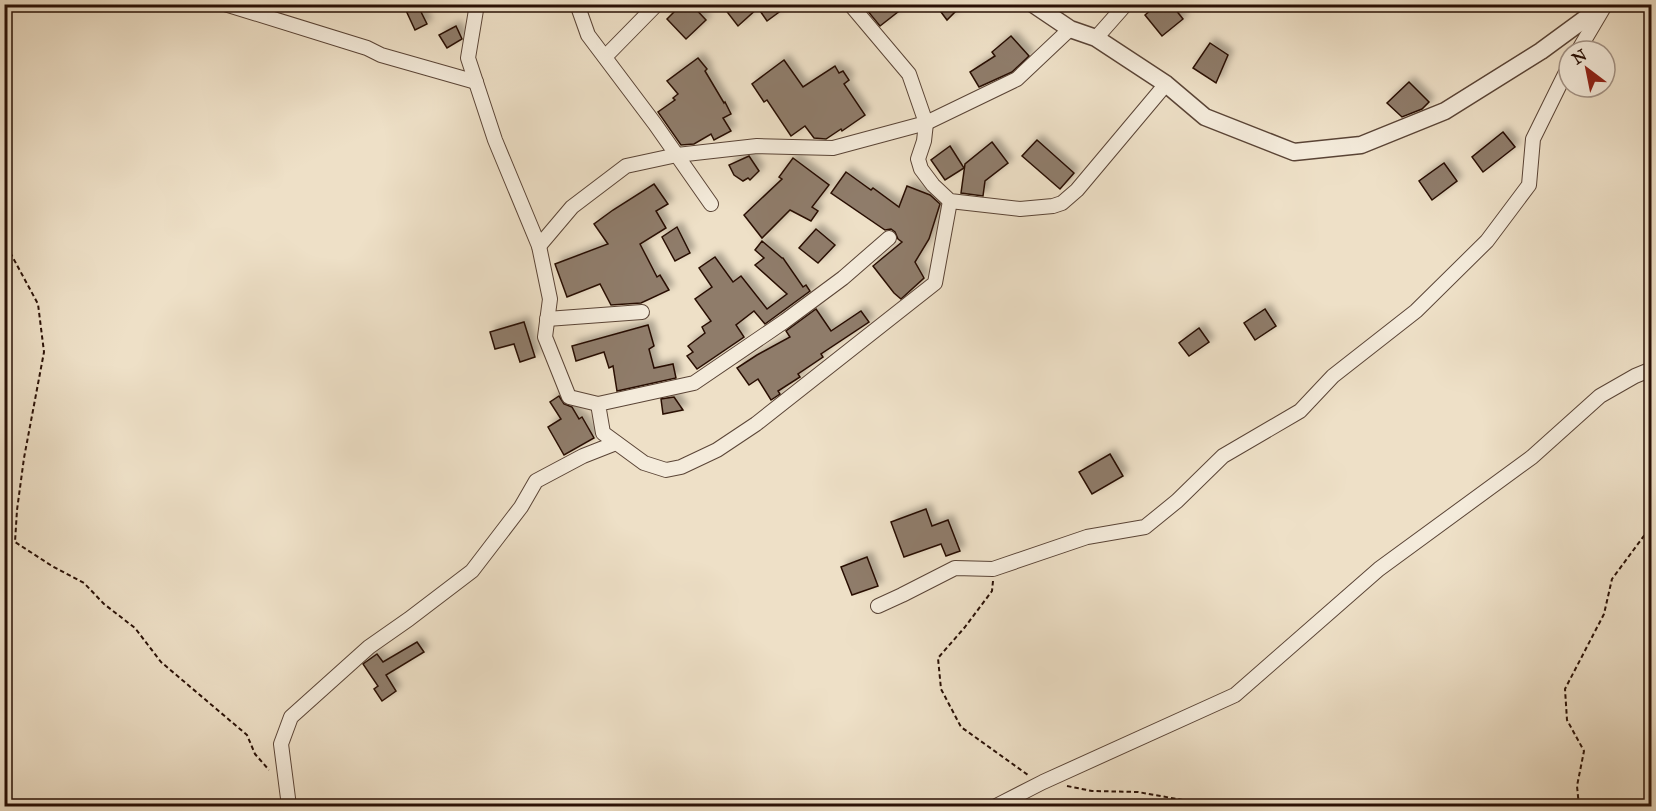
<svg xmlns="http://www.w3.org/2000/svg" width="1656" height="811" font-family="'IM FELL Great Primer',serif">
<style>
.building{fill:#8f7c6a;stroke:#291006;stroke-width:1.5;filter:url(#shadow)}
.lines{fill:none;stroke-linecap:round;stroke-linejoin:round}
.minor-casing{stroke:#5a4436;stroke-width:16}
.tertiary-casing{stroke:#5a4436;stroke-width:19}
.path{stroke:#291006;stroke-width:2;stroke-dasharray:4.5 3;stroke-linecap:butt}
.minor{stroke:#f4ebdb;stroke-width:14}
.tertiary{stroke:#f4ebdb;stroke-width:16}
</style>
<defs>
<filter id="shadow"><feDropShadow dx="5" dy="-5" stdDeviation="3" flood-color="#0004"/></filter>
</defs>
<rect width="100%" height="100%" fill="#eee0c7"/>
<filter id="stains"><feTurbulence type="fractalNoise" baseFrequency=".00333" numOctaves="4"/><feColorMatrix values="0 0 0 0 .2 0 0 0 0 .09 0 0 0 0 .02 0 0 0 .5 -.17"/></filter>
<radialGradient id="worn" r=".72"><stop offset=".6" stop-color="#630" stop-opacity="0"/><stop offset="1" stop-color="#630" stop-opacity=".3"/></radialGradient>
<!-- building -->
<g class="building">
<path d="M403,4h14l10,20 -12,6z"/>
<path d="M682,4h9l15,16 -20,19 -19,-20z"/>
<path d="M721,4h69l-23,17 -9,-13 -20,18z"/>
<path d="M862,4h46l-28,22z"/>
<path d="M935,4h28l-16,16z"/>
<path d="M1158,4h13l12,15 -21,17 -17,-21z"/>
<path d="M456,26l6,13 -15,9 -8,-13z"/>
<path d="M1011,36l18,20 -17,16 -33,15 -9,-15 25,-16 -3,-4z"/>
<path d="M1210,43l18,12 -12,28 -23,-15z"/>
<path d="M698,58l9,11 -2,2 19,32 1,-1 6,12 -8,4 8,13 -17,9 -3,-6 -17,10 -13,1 -23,-33 17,-12 -2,-2 5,-4 -11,-13z"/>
<path d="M784,60l19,27 32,-21 4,7 4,-2 6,9 -5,4 21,31 -23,16 -1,-2 -15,10 -12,-1 -9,-12 -14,10 -24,-36 -3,2 -12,-18z"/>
<path d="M1409,82l20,20 -7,7 -20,8 -15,-14z"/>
<path d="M1503,132l12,15 -32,25 -11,-15z"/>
<path d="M1037,140l37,33 -14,16 -38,-33z"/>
<path d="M992,142l16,21 -23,18 -2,15 -22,-3 4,-29z"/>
<path d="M950,146l14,22 -19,12 -14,-20z"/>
<path d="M749,156l10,15 -9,9 -2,-2 -5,3 -9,-6 -5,-10z"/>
<path d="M793,158l36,27 -17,22 6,4 -7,10 -21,-11 -28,28 -18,-23 38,-36 -3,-2z"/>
<path d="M1444,163l13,18 -25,19 -13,-19z"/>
<path d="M846,172l25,18 2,-2 26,19 8,-21 23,9 10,9 -11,35 -14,23 9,16 -23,21 -7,-6 -21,-27 29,-24 -4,-3 -3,-7 -4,-3 -6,1 -54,-37z"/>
<path d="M654,184l14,20 -12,7 10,17 -26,16 17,33 3,-2 9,15 -28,13 -30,2 -11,-21 -33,13 -12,-33 53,-20 -14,-20 19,-14z"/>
<path d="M677,227l13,26 -15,8 -13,-24z"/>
<path d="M816,229l19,16 -17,18 -19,-15z"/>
<path d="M762,241l20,17h1l20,29 3,-2 4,6 -45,33 -11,-13 -18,14 8,12 -47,32 -10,-13 6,-4 -5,-6 17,-13 -3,-6 9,-6 -16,-22 17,-12 -13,-19 16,-11 18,25 8,-6 26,33 20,-15 -32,-29 9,-7 -9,-8z"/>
<path d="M816,309l15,22 30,-20 8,11 -48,32 2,3 -25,17 2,3 -22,14 2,3 -9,6 -13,-21 -9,6 -12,-17 20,-13 33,-18 -4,-6z"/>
<path d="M1265,309l11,17 -21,14 -11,-17z"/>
<path d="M524,322l11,35 -15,5 -6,-18 -19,5 -5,-17z"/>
<path d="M648,325l6,21 -5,3 5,19 19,-4 3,14 -59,13 -4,-25 -4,2 -5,-16 -28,9 -4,-15z"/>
<path d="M1199,328l10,14 -20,14 -10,-13z"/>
<path d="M559,396l5,8 8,3 7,12 3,-2 12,21 -30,17 -16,-28 13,-8 -11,-17z"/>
<path d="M674,397l9,13 -20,4 -2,-15z"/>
<path d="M1110,454l13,22 -31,18 -13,-22z"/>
<path d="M926,509l6,17 16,-6 12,31 -14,5 -5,-12 -37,13 -13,-35z"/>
<path d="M867,557l11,29 -26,9 -11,-28z"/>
<path d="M417,642l7,10 -38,23 10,16 -14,10 -8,-12 4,-3 -15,-22 14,-10 6,8z"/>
</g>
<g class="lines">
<defs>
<g id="minor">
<path d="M225,4l142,44 14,7 95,27"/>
<path d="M477,4l-9,54 27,82 44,106 11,53 -5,38 24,60 29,7"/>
<path d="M577,4l11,31 67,89 56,80"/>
<path d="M850,4l59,70 17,49 -2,18 -6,18 3,10 12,16 17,16 70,8 33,-3 9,-3 15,-13 89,-106"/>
<path d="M1096,38l30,-34"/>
<path d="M1578,51l26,-44"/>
<path d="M605,57l52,-53"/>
<path d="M889,238l-46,40 -58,43 -91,62 -96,21 5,29 41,30 22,7 15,-3 36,-17 39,-26 179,-141 15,-82"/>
<path d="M539,246l33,-39 54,-41 51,-11 80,-9 76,2 93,-25 91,-44 53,-50"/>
<path d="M547,319l95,-7"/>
<path d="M878,606l24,-11 53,-27 38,1 94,-32 58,-10 32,-26 46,-45 77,-45 33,-35 83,-65 71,-70 42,-56 4,-46 36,-73"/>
<path d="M289,806l-8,-62 10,-27 78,-70 40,-28 63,-48 49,-64 15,-26 47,-25 33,-13"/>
<path d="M996,806l47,-24 192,-87 144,-126 153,-112 68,-61 35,-20 17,-7"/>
</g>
<path id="tertiary" d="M1033,4l37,25 26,9 70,46 39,33 89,35 67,-7 84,-34 96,-60 64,-47"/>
</defs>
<!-- minor casing -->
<use href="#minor" class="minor-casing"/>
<!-- tertiary casing -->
<use href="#tertiary" class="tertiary-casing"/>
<!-- path -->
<g class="path">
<path d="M4,239l1,4 33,61 6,48 -20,106 -7,52 -2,32 37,24 32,17 20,21 31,24 26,34 86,73 8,19 14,16"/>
<path d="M993,581l-1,10 -27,36 -27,31 3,31 20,38 67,48"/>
<path d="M1067,786l25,5 46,1 78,14"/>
<path d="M1514,806l38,-2 27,-4h28l45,5"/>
<path d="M1579,806l-2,-20 7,-35 -17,-31 -2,-31 39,-75 8,-35 40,-54"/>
</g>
<!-- minor -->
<use href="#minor" class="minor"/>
<!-- tertiary -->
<use href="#tertiary" class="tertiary"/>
</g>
<!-- margin -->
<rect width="1656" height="811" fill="none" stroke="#eee0c7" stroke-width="24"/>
<rect x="6" y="6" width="1644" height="799" fill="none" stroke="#291006" stroke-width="3"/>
<rect x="12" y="12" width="1632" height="787" fill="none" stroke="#291006" stroke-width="1.5"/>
<!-- north arrow -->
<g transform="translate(1587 69) rotate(328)"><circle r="28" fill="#f4ebdb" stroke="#a39386" stroke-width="1.5"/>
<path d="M0-4.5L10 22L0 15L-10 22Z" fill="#8f2418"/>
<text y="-9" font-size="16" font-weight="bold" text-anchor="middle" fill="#291006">N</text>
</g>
<rect width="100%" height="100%" filter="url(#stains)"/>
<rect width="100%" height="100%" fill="url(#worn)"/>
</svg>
